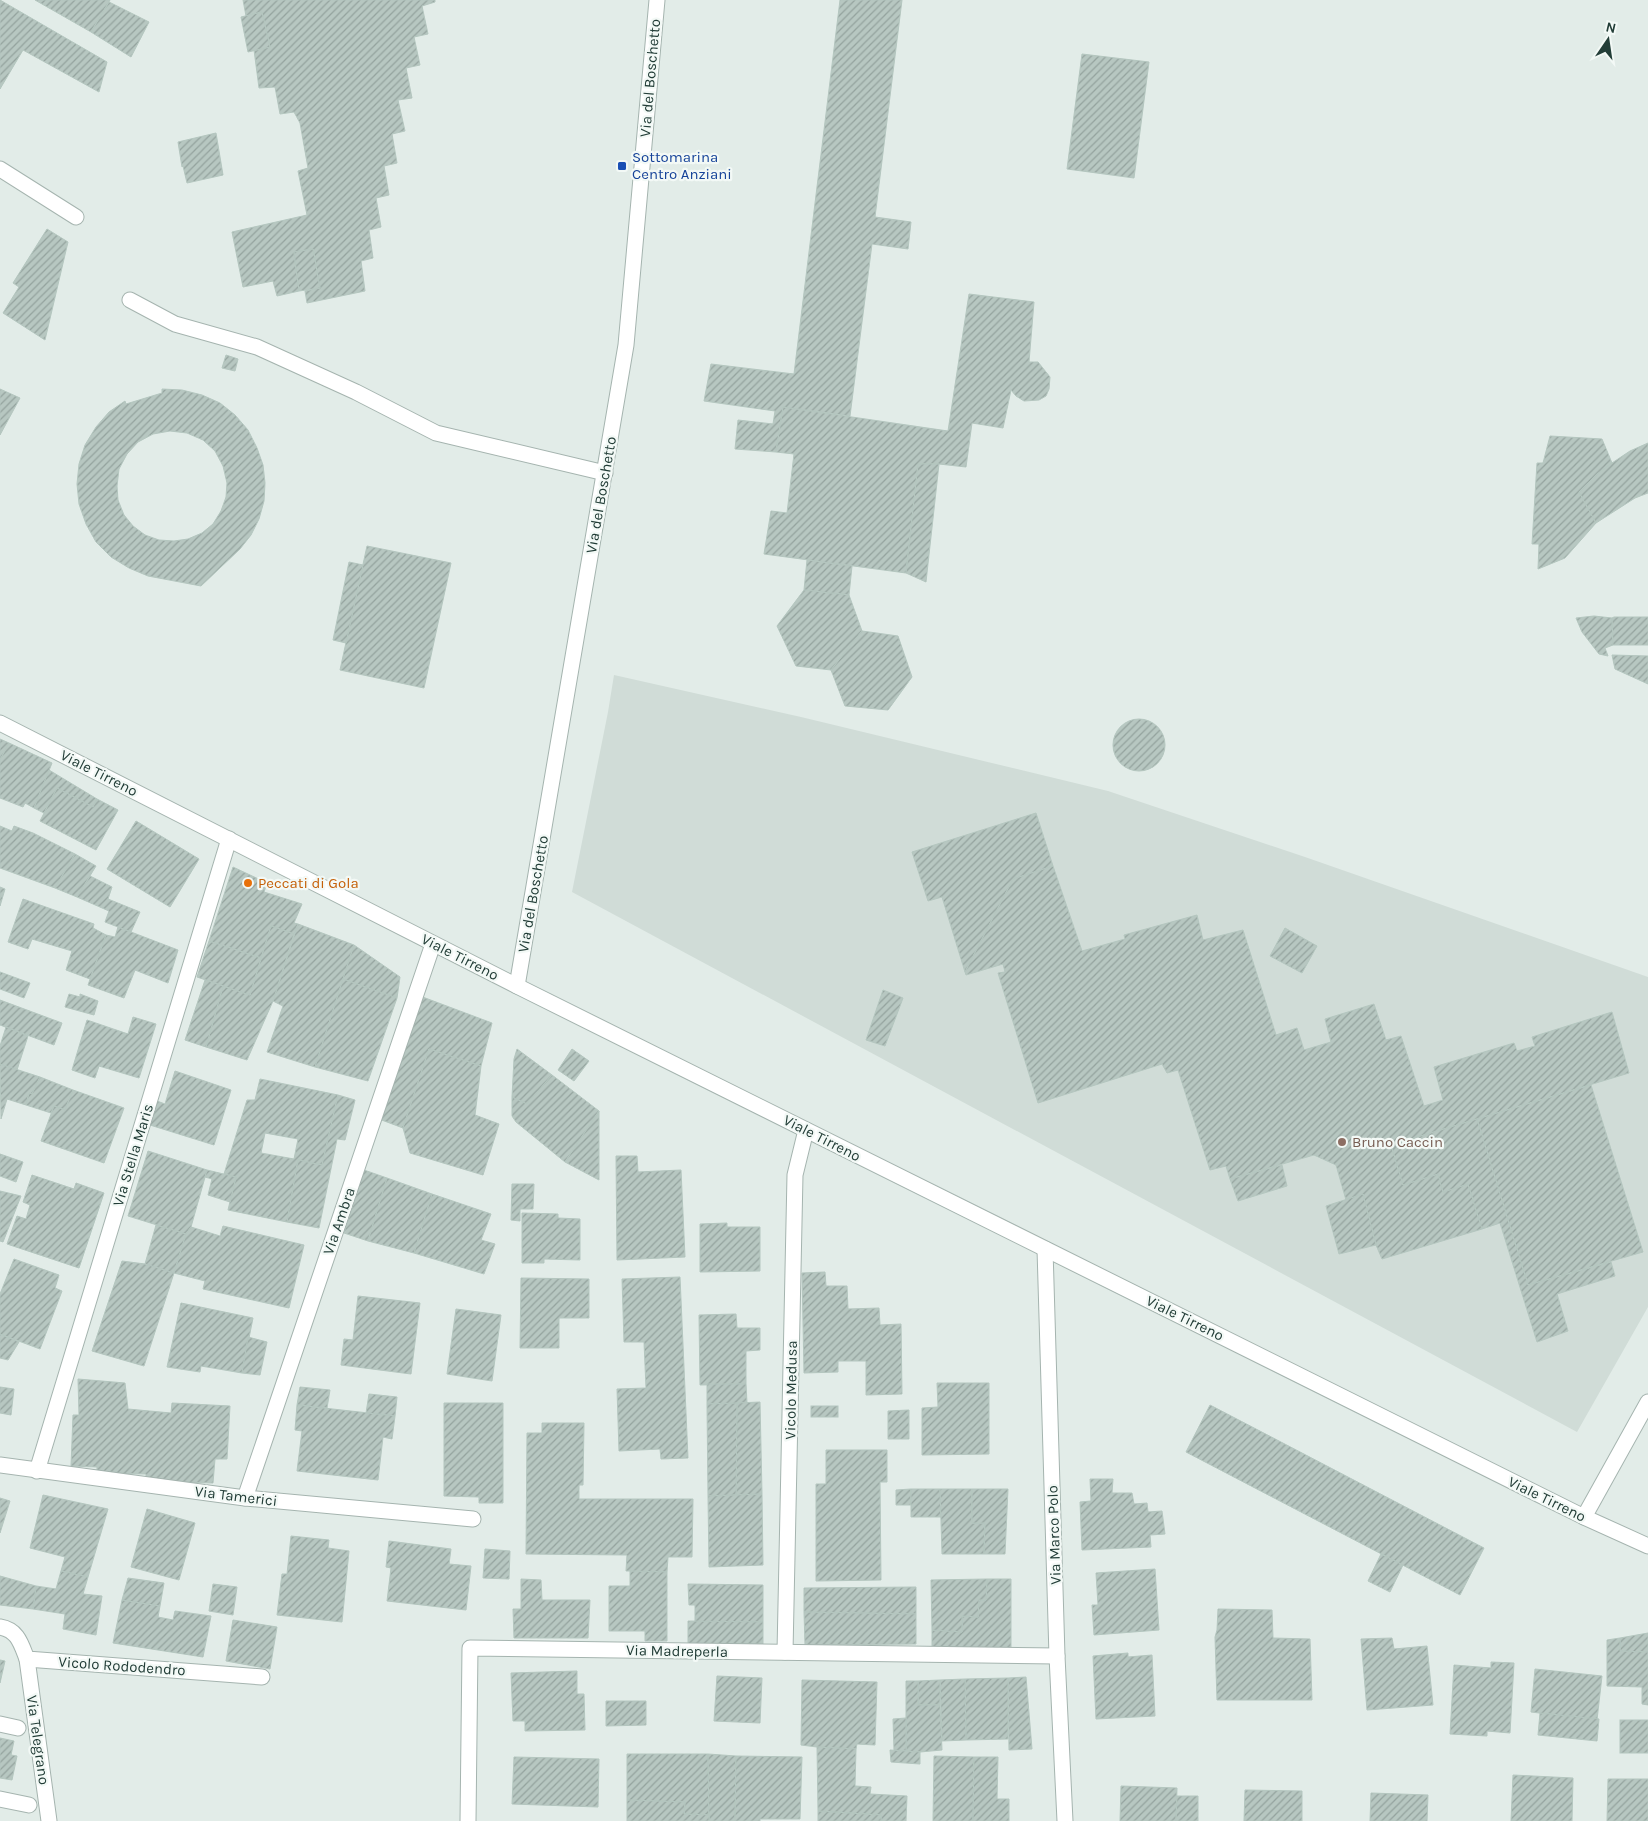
<svg xmlns="http://www.w3.org/2000/svg" width="1648" height="1821" font-family="Karla,sans-serif">
<style>
.built{fill:#d0dcd7}
.building{fill:url(#building-hatch);stroke:#b4c6bf;fill-rule:evenodd}
.lines{fill:none;stroke-linecap:round;stroke-linejoin:round}
.minor-casing{stroke:#a5b4af;stroke-width:17}
.minor{stroke:#fff;stroke-width:15}
.transit-dot{fill:#1a4fb4;stroke:#f3f9f6;stroke-width:2}
.food-dot{fill:#e8710a;stroke:#f3f9f6;stroke-width:2}
.education-dot{fill:#8d6e63;stroke:#f3f9f6;stroke-width:2}
.labels{text-anchor:middle;stroke-width:4.5;stroke-linejoin:round;paint-order:stroke}
.street-label{font-size:15px;fill:#223d37;stroke:#f3f9f6}
.transit-label{font-size:15px;fill:#164399;stroke:#f3f9f6;text-anchor:start}
.food-label{font-size:15px;fill:#c56008;stroke:#f3f9f6;text-anchor:start}
.education-label{font-size:15px;fill:#785e54;stroke:#f3f9f6;text-anchor:start}
</style>
<defs>
<pattern id="building-hatch" width="6" height="6" patternUnits="userSpaceOnUse" patternTransform="scale(1.25)"><rect width="6" height="6" fill="#b7c7c1"/><path d="M-1 1l2-2M0 6l6-6M5 7l2-2" fill="none" stroke="#94a39e"/></pattern>
</defs>
<rect width="100%" height="100%" fill="#e2ece8"/>
<!-- built -->
<path class="built" d="M614,675l187,42 307,74 197,66 343,120v330l-71,125 -1005,-540 36,-180z"/>
<!-- building -->
<g class="building">
<path d="M0,0l107,62 -8,30 -76,-42 -23,39z"/>
<path d="M35,0h75l-19,32z"/>
<path d="M243,0h192v2l-13,4 6,28 -14,3 6,28 -14,3 6,30 -14,2 7,31 -13,3 5,29 -13,3 5,29 -13,3 5,29 -12,3 4,28 -12,3 4,30 -58,12 -2,-12 15,-3 -7,-39 -19,3 5,39 -22,5 -4,-15 -30,6 -11,-55 75,-17 -9,-44 10,-3 -8,-45 -6,-11 -14,2 -5,-27 -16,1 -5,-38 16,-3 -8,-35 -16,4z"/>
<path d="M840,0h62l-27,217 36,5 -3,27 -36,-5 -22,172 -67,-9 -7,45 -41,-3 3,-29 35,4 2,-13 -71,-10 7,-37 83,10z"/>
<path d="M109,2l40,20 -18,35 -40,-25z"/>
<path d="M262,12l8,35 -22,5 -7,-35z"/>
<path d="M1082,54l67,8 -15,116 -67,-9z"/>
<path d="M216,133l7,42 -36,8 -4,-17 -1,1 -4,-25z"/>
<path d="M47,229l21,13 -23,98 -42,-27 16,-26 -6,-4z"/>
<path d="M313,249l7,39 -21,3 -5,-39z"/>
<path d="M969,294l65,8 -5,60h9l12,15 -1,12 -3,7 -7,4 -15,1 -8,-5 -5,-6 -8,38 -31,-5 -6,44 -27,-3h-21l-12,109 -142,-19 7,-43 16,2 7,-59 -18,-2 7,-45 165,24z"/>
<path d="M226,355l12,4 -3,12 -13,-3z"/>
<path d="M0,389l20,9 -20,37z"/>
<path d="M162,389l20,1 20,5 18,8 15,12 13,15 9,18 6,17 2,18 -1,18 -5,18 -8,16 -11,14 -39,37 -53,-10 -19,-8 -18,-11 -15,-15 -10,-18 -7,-20 -2,-20 2,-20 6,-19 11,-18 13,-15 16,-11 1,3 36,-11zM170,431l17,2 16,7 12,11 8,15 4,17 -1,14 -5,14 -8,13 -11,9 -14,6 -14,2 -15,-1 -14,-5 -12,-9 -9,-11 -6,-15 -1,-14 2,-17 8,-15 11,-12 15,-8z"/>
<path d="M1550,436l52,3 10,24 -16,12 -17,17 17,31 -31,35 -27,11 1,-25h-7l5,-81h6z"/>
<path d="M1648,443v50l-13,5 -39,25 -17,-31 17,-17 16,-12 18,-12z"/>
<path d="M918,464h21l-13,118 -20,-9z"/>
<path d="M367,546l84,17 -27,125 -84,-18z"/>
<path d="M807,560l45,6 -3,29 -45,-5z"/>
<path d="M349,562l14,3 -17,78 -13,-3z"/>
<path d="M804,590l45,5 13,36 -31,39 -35,-4 -19,-40z"/>
<path d="M1594,616l18,2 1,27 -8,3 3,8 -9,-2 -17,-22 -6,-14z"/>
<path d="M1614,617h34v28h-35l-1,-27z"/>
<path d="M862,631l36,5 14,41 -24,33 -43,-4 -14,-36z"/>
<path d="M1612,655l36,1v28l-33,-15z"/>
<circle cx="1139" cy="745" r="26"/>
<path d="M0,739l9,4 -9,17z"/>
<path d="M9,743l43,20 -18,45 -9,-5 -2,4 -23,-9v-38z"/>
<path d="M49,770l48,29 -4,8 -36,-19 -13,25 -10,-5z"/>
<path d="M57,788l36,19 4,-8 21,11 -22,40 -56,-29z"/>
<path d="M1036,813l17,53 -40,13 -48,93 -23,-75 -14,4 -16,-49z"/>
<path d="M136,821l63,38 -29,48 -63,-38z"/>
<path d="M0,826l12,5 2,-5 19,7 42,21 -20,34 -55,-20z"/>
<path d="M75,854l21,12 -19,31 -22,-9z"/>
<path d="M1053,866l29,85 43,-12 -1,-4 73,-20 6,25 40,-10 33,105 21,-7 7,22 27,-8 -6,-23 49,-15 12,36 15,-4 23,70 19,-6 -9,-33 80,-24 3,8 18,-5 -3,-9 80,-25 17,61 -238,72 12,40 35,-11 5,18 25,-8 14,45 -100,30 -6,-14 -13,-51 -17,6 -10,-35 -22,-10 -84,24 -4,-13 -16,4 -32,-100 -11,3 -5,-9 -124,39 -40,-130 7,-1 -2,-8 -37,11 -1,-3 48,-93z"/>
<path d="M233,867l34,16 -3,9 38,12 -8,19 4,1 -4,10 -23,-8 -10,32 -52,-17z"/>
<path d="M90,876l22,11 -4,12 32,13 -9,20 -26,-10 4,-11 -32,-14z"/>
<path d="M0,887l5,2 -5,17z"/>
<path d="M23,899l71,25 -1,4 13,7 -16,44 -24,-9 6,-19 -40,-12 -4,10 -20,-7z"/>
<path d="M298,924l56,21 -39,122 -48,-15 16,-46 -10,-5z"/>
<path d="M271,926l23,8 -21,67 -26,59 -41,-13 17,-61 27,9z"/>
<path d="M118,927l60,23 -10,33 -33,-13 -11,28 -36,-13 18,-50 9,2z"/>
<path d="M1285,928l32,18 -15,27 -32,-17z"/>
<path d="M209,941l52,17 -11,37 -53,-18z"/>
<path d="M354,945l46,32 -3,21 -54,-19z"/>
<path d="M0,972l30,11 -6,15 -24,-9z"/>
<path d="M343,979l54,19 -29,83 -53,-14z"/>
<path d="M205,980l18,6 -17,61 -21,-7z"/>
<path d="M883,990l20,8 -18,48 -19,-6z"/>
<path d="M69,994l11,3v-3l18,7 -4,14 -29,-8z"/>
<path d="M420,996l72,27 -11,43 -52,-17 -26,79 -24,-9z"/>
<path d="M0,1000l62,23 -8,22 -54,-20z"/>
<path d="M133,1017l23,7 -17,54 -40,-12 -4,12 -23,-8 15,-50 41,14z"/>
<path d="M6,1027l22,9 -11,34 -17,-6v-18z"/>
<path d="M429,1049l52,17 -6,49 24,9 -16,51 -73,-22 -7,-25z"/>
<path d="M517,1049l35,26 -25,29 -15,-7 2,-38z"/>
<path d="M572,1049l17,12 -15,20 -16,-11z"/>
<path d="M0,1064l40,13 -8,17 -3,-1 -3,12 -19,-6 -6,20z"/>
<path d="M175,1071l56,19 -17,55 -64,-20 7,-24 8,3z"/>
<path d="M552,1075l47,36 -34,51 -49,-40 -4,-6v-19l15,7z"/>
<path d="M40,1077l33,13 -8,20 -11,-4 -3,7 -25,-8 3,-12 3,1z"/>
<path d="M260,1079l78,16 -16,70 -24,-5 -11,62 -59,-12 8,-33 -12,-3 23,-74h8zM265,1133l33,6 -4,20 -33,-6z"/>
<path d="M1591,1085l52,167 -115,33 -51,-166z"/>
<path d="M73,1090l51,18 -20,55 -63,-22 13,-35 11,4z"/>
<path d="M338,1095l17,5 -10,40 -8,-1 -18,89 -32,-6 11,-62 24,5z"/>
<path d="M599,1111v69l-34,-18z"/>
<path d="M1477,1119l51,166 83,-23 4,14 -58,18 11,37 -31,11 -37,-119 -18,6 -14,-45 -25,8 -5,-18 -35,11 -12,-40z"/>
<path d="M148,1151l59,19 -16,57 -5,7 -58,-18z"/>
<path d="M0,1154l23,8 -7,20 -16,-6z"/>
<path d="M616,1156h21l1,16 43,-2 4,87 -68,3z"/>
<path d="M1282,1165l5,21 -49,15 -8,-22z"/>
<path d="M207,1170l29,7 -6,25 -22,-7 4,-16 -7,-2z"/>
<path d="M364,1170l23,8 -19,63 -24,-8z"/>
<path d="M32,1175l42,14 2,-6 28,10 -25,75 -72,-24 10,-28 9,3 4,-14 -7,-3z"/>
<path d="M387,1178l45,16 -18,59 -46,-12z"/>
<path d="M512,1184h22l-1,25h-13v12l-9,-1z"/>
<path d="M0,1191l21,5 -18,46 -3,-1z"/>
<path d="M432,1194l59,20 -10,26 14,4 -11,30 -70,-21z"/>
<path d="M1363,1194l13,51 -37,9 -13,-48z"/>
<path d="M522,1213l36,1v4l22,1v41l-36,-1v4h-22z"/>
<path d="M727,1223v4h33v44l-60,1v-48z"/>
<path d="M156,1225l30,9 -12,39 -29,-9z"/>
<path d="M223,1226l81,19 -15,63 -86,-19 2,-8 -31,-8 12,-39 5,-7 29,9z"/>
<path d="M14,1259l45,16 -4,13 7,3 -22,58 -40,-15v-40z"/>
<path d="M122,1261l23,3 29,9 -30,93 -52,-15z"/>
<path d="M825,1272l1,14h21l1,23 31,-1 1,17 21,-1 1,70 -36,1v-34h-28v11l-34,1 -2,-100z"/>
<path d="M680,1277l8,181 -27,1 -1,-10 -41,2 -2,-62 29,-1 -2,-46h-20l-2,-63z"/>
<path d="M521,1278l68,1v39h-30v30h-39z"/>
<path d="M358,1296l62,7 -9,71 -70,-9 3,-26 9,1z"/>
<path d="M181,1303l72,15 -11,55 -41,-7 -1,6 -33,-5z"/>
<path d="M456,1309l45,6 -9,66 -45,-7z"/>
<path d="M736,1314l1,14h23v22l-14,1v33l-46,1 -1,-70z"/>
<path d="M0,1334l19,8 -11,18 -8,-2z"/>
<path d="M248,1337l19,5 -7,33 -18,-2z"/>
<path d="M78,1379l47,4 3,26 43,4 1,-10 58,3 -3,53h-12l-2,24 -67,-2v-7l-49,-1v-6l-26,-1 2,-51h6z"/>
<path d="M937,1383h52v71l-67,1v-47l16,-1z"/>
<path d="M707,1384h39l1,19 -40,1z"/>
<path d="M0,1387l14,2 -3,26 -11,-2z"/>
<path d="M300,1387l30,3 -3,18 -30,-3z"/>
<path d="M369,1394l28,3 -2,19 -29,-3z"/>
<path d="M760,1402l2,92 -26,1 1,-92z"/>
<path d="M444,1403h59v100h-24v-6l-35,-1z"/>
<path d="M737,1403l-1,92 -28,1 -1,-92z"/>
<path d="M297,1405l98,11 -3,23 -9,-2 -5,43 -81,-9 5,-40 -7,-1z"/>
<path d="M1210,1405l274,143 -24,47 -274,-143z"/>
<rect x="811" y="1406" width="27" height="11"/>
<path d="M909,1410v29h-21v-28z"/>
<path d="M542,1423h42l-1,62h-4v14h114l-1,58h-24l-1,15 -37,-1h-4l1,-16 -101,-1 1,-121h15z"/>
<path d="M826,1450h61v32h-7l1,98 -65,1v-97h10z"/>
<path d="M1090,1479h23l-1,14h20l2,11 13,-1 1,9 14,-1 3,23 -15,1 1,12 -69,3 -2,-48 11,-1z"/>
<path d="M911,1489v16h-15v-15z"/>
<path d="M911,1489h29l1,28h-30z"/>
<path d="M940,1489h32v34h13l-1,31h-42z"/>
<path d="M972,1489h36l-3,65h-21l1,-31h-13z"/>
<path d="M762,1494l1,71 -54,2 -1,-71z"/>
<path d="M43,1495l65,14 -20,68 -27,-6 4,-14 -35,-9z"/>
<path d="M0,1498l10,3 -10,32z"/>
<path d="M147,1509l48,14 -16,57 -48,-13z"/>
<path d="M291,1536l38,4 -1,8 21,3 -7,71 -65,-7 5,-41h5z"/>
<path d="M389,1541l62,8 -2,15 22,2 -5,44 -79,-9 4,-33 -5,-1z"/>
<path d="M485,1549l25,2 -1,28 -26,-1z"/>
<path d="M1381,1554l22,11 -13,27 -22,-11z"/>
<path d="M1155,1569l4,61 -65,5 -2,-30h6l-2,-32z"/>
<path d="M61,1571l27,6 -5,17 19,2 -6,39 -33,-6 2,-15 -32,-5 3,-23 20,3z"/>
<path d="M630,1571l37,1v69h-22v-10h-36v-45h21z"/>
<path d="M0,1576l36,10 -3,23 -33,-4z"/>
<path d="M128,1578l36,5 -4,23 -38,-6z"/>
<path d="M521,1579l20,1 1,20h48l-2,38h-74l-1,-29h8z"/>
<path d="M987,1579h24v71l-79,1v-21l30,2v-16l16,1 1,-17h7z"/>
<path d="M987,1579l-1,21h-7l-1,17 -16,-1v16l-30,-2 -1,-50z"/>
<path d="M213,1584l24,3 -4,28 -24,-4z"/>
<path d="M688,1584l75,1v37h-68v-17h-6z"/>
<path d="M916,1587v27l-112,-2v-24z"/>
<path d="M122,1600l38,6 -2,11 15,3 2,-9 36,5 -8,41 -90,-14z"/>
<path d="M1218,1609l54,1 1,28 37,1 2,61h-95l-2,-63 2,-7z"/>
<path d="M804,1612l112,2v30l-111,1z"/>
<path d="M233,1620l44,7 -7,42 -44,-8z"/>
<path d="M688,1621l75,1v22h-75z"/>
<path d="M1648,1633v19l-28,-1v-13z"/>
<path d="M1392,1638l2,11 33,-3 6,59 -66,5 -6,-71z"/>
<path d="M1620,1638v13l28,1v53l-6,-1v-17l-35,-1v-46z"/>
<path d="M1128,1653v4l24,-2 3,61 -59,3 -3,-63z"/>
<path d="M0,1660l5,1 -5,22z"/>
<path d="M1491,1662l23,1 -4,70 -23,-2v5l-37,-2 4,-69 37,3z"/>
<path d="M1535,1669l67,7 -5,44 -66,-8z"/>
<path d="M577,1671v23h7l1,36 -60,1v-10h-12l-2,-48z"/>
<path d="M717,1676l45,2 -2,45 -46,-2z"/>
<path d="M1026,1677l6,72 -23,1 -1,-72z"/>
<path d="M1008,1678v61l-42,1 -1,-61z"/>
<path d="M965,1679l1,61 -24,1 -2,-61z"/>
<path d="M802,1680l75,2 -2,63 -18,-1 -1,5 -39,-2 -16,-2z"/>
<path d="M940,1680v25h-22v-24z"/>
<path d="M906,1681h12v24h22l2,45 -22,2 -14,-1z"/>
<path d="M606,1701h40v24l-40,1z"/>
<path d="M1540,1713l59,6 -2,22 -59,-6z"/>
<path d="M906,1718v33l-12,-1 -1,-31z"/>
<rect x="1620" y="1720" width="28" height="33"/>
<path d="M0,1738l14,3 -3,14 6,1 -5,24 -12,-2z"/>
<path d="M817,1747l39,2 -1,37 16,1 -1,7 37,2 -1,25h-25v-6l-63,-4z"/>
<path d="M890,1750l30,2v12l-29,-2z"/>
<path d="M627,1754h81l1,61 -25,-1 1,-12 -58,-2z"/>
<path d="M708,1754l28,2 -1,65h-26z"/>
<path d="M736,1756l66,1 -2,62h-40v2h-25z"/>
<path d="M934,1756l40,1 -1,64h-40z"/>
<path d="M514,1757l85,2 -1,48 -86,-3z"/>
<path d="M974,1757h24l-1,42h12v22h-36z"/>
<path d="M1513,1775l60,3 -1,43h-61z"/>
<path d="M1608,1779h40v42h-41z"/>
<path d="M1121,1786l56,2 -1,33h-56z"/>
<path d="M1245,1790l57,1v30h-58z"/>
<path d="M1371,1793l57,2 -1,26h-57z"/>
<path d="M1177,1796h21v25h-22z"/>
<path d="M627,1800l58,2 -1,12 25,1v6h-82z"/>
<path d="M818,1811l63,4v6h-63z"/>
</g>
<g class="lines">
<defs>
<g id="minor">
<path d="M0,169l76,48"/>
<path d="M130,300l45,24 82,23 99,45 80,41 169,40"/>
<path d="M0,723l517,263 1067,531 64,29"/>
<path d="M517,986l109,-641 31,-345"/>
<path d="M1045,1249l12,407 8,165"/>
<path d="M0,1465l245,33 228,21"/>
<path d="M37,1471l192,-632"/>
<path d="M245,1498l188,-554"/>
<path d="M1584,1517l64,-115"/>
<path d="M0,1627c18,3 21,17 27,32l235,18"/>
<path d="M785,1652l10,-477 11,-45"/>
<path d="M27,1659l22,162"/>
<path d="M0,1724l18,4"/>
<path d="M0,1799l29,6"/>
<path d="M468,1821l2,-173 587,8"/>
</g>
</defs>
<!-- minor casing -->
<use href="#minor" class="minor-casing"/>
<!-- minor -->
<use href="#minor" class="minor"/>
</g>
<!-- markers -->
<rect class="transit-dot" x="617" y="161" width="10" height="10" rx="2.5"/>
<circle class="food-dot" cx="248" cy="883" r="5"/>
<circle class="education-dot" cx="1342" cy="1142" r="5"/>
<g class="labels">
<!-- street labels -->
<g class="street-label">
<text transform="translate(650 78) rotate(-85)" y="5">Via del Boschetto</text>
<text transform="translate(601 495) rotate(-80)" y="5">Via del Boschetto</text>
<text transform="translate(99 773) rotate(27)" y="5">Viale Tirreno</text>
<text transform="translate(533 894) rotate(-80)" y="5">Via del Boschetto</text>
<text transform="translate(460 957) rotate(27)" y="5">Viale Tirreno</text>
<text transform="translate(822 1138) rotate(27)" y="5">Viale Tirreno</text>
<text transform="translate(133 1155) rotate(-73)" y="5">Via Stella Maris</text>
<text transform="translate(339 1221) rotate(-71)" y="5">Via Ambra</text>
<text transform="translate(1185 1318) rotate(26)" y="5">Viale Tirreno</text>
<text transform="translate(791 1390) rotate(-89)" y="5">Vicolo Medusa</text>
<text transform="translate(236 1496) rotate(7)" y="5">Via Tamerici</text>
<text transform="translate(1547 1499) rotate(26)" y="5">Viale Tirreno</text>
<text transform="translate(1054 1535) rotate(-92)" y="5">Via Marco Polo</text>
<text transform="translate(677 1651) rotate(1)" y="5">Via Madreperla</text>
<text transform="translate(122 1666) rotate(4)" y="5">Vicolo Rododendro</text>
<text transform="translate(38 1740) rotate(82)" y="5">Via Telegrano</text>
</g>
<!-- transit labels -->
<g class="transit-label">
<text x="632" y="162">Sottomarina<tspan x="632" dy="17">Centro Anziani</tspan></text>
</g>
<!-- food labels -->
<g class="food-label">
<text x="258" y="888">Peccati di Gola</text>
</g>
<!-- education labels -->
<g class="education-label">
<text x="1352" y="1147">Bruno Caccin</text>
</g>
</g>
<!-- north arrow -->
<g transform="translate(1608 40) rotate(13)" stroke="#f3f9f6" stroke-width="4" paint-order="stroke">
<path d="M0-4L9 19L0 12L-9 19Z" fill="#223d37"/>
<text y="-8" font-size="14" font-weight="bold" text-anchor="middle" fill="#223d37">N</text>
</g>
</svg>
